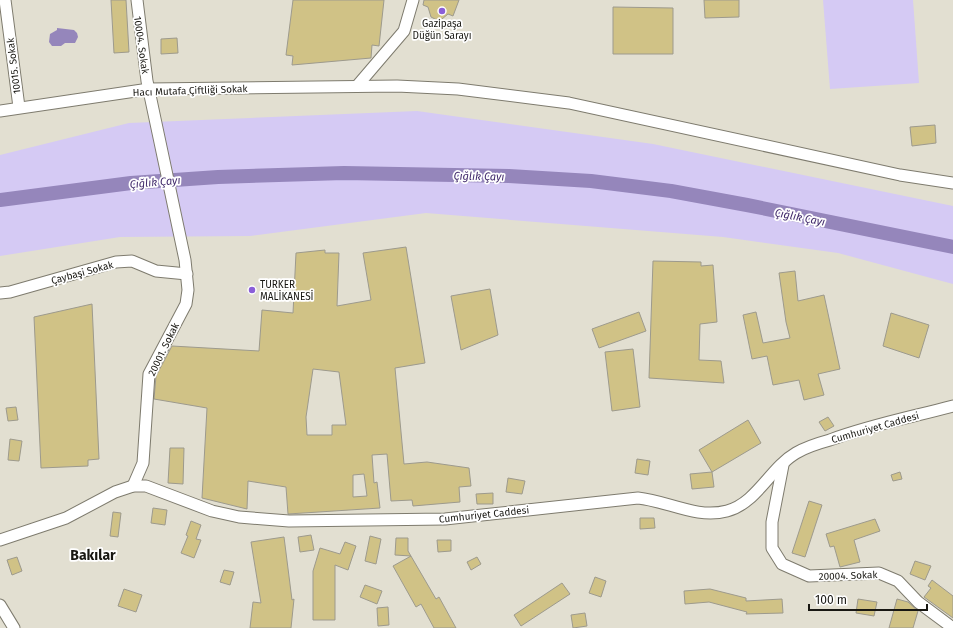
<svg xmlns="http://www.w3.org/2000/svg" width="953" height="628" font-family="'Fira Sans',sans-serif">
<style>
.green{fill:#d5caf4}
.water{fill:#9586bb}
.lines{fill:none;stroke-linecap:round;stroke-linejoin:round}
.river{stroke:#9586bb;stroke-width:14}
.building{fill:#d0c286;stroke:#9d9a8d;fill-rule:evenodd}
.minor-casing{stroke:#7e7b6e;stroke-width:13}
.minor{stroke:#fff;stroke-width:11}
.poi-dot{fill:#8a5ed8;stroke:#fff;stroke-width:1.5}
.labels{text-anchor:middle;stroke-width:3.5;stroke-linejoin:round;paint-order:stroke}
.poi-label{font-size:10px;fill:#181712;stroke:#fff}
.street-label{font-size:10px;fill:#181712;stroke:#fff}
.water-label{font-size:11px;font-style:italic;fill:#412a6b;stroke:#fff}
.district-label{font-size:14px;font-weight:bold;fill:#181712;stroke:#fff}
</style>
<rect width="100%" height="100%" fill="#e2dfd1"/>
<!-- green -->
<g class="green">
<path d="M823,0h90l6,83 -89,6z"/>
<path d="M417,111l236,33 300,62v78l-115,-31 -115,-16 -297,-24 -176,23 -130,1 -120,19v-101l129,-32z"/>
</g>
<!-- water -->
<path class="water" d="M57,28l17,2 3,3 1,4 -3,6h-10l-4,3h-9l-3,-4 1,-8 7,-4z"/>
<g class="lines">
<!-- river -->
<path class="river" d="M0,200l131,-17 87,-6 126,-4 165,3 82,5 80,10 76,14 206,42"/>
</g>
<!-- building -->
<g class="building">
<path d="M111,0h15l3,52 -15,1z"/>
<path d="M293,0h91l-5,46 -7,-1 -1,13 -79,7 1,-9 -7,-1z"/>
<path d="M424,0h35l-6,16 -5,-2 -6,5 -5,1 -6,-3 -3,-10 -5,-2z"/>
<path d="M704,0h35v17l-34,1z"/>
<path d="M613,7l60,1v46h-60z"/>
<path d="M177,38l1,15 -17,1v-15z"/>
<path d="M935,125l1,18 -24,3 -2,-19z"/>
<path d="M406,247l19,116 -30,5 9,96 23,-2 42,6 2,18 -12,1 1,15 -47,4 -1,-6 -21,1 -4,-47 -15,1 2,28 3,-1 3,26 -92,6 -2,-27 -38,-6 -1,28 -45,-11 5,-90 -53,-9 2,-23 16,-30 87,5 3,-41 31,3 3,-60 29,-3v3h14l-2,53 34,-6 -8,-47zM313,369l26,3 7,53h-14v10h-25l-1,-18zM364,474l3,22 -14,1v-22z"/>
<path d="M653,261l48,1v4l12,-1 4,57 -17,2 -1,36 22,1 3,22 -75,-5z"/>
<path d="M795,271l3,30 26,-6 16,74 -22,5 6,21 -20,5 -5,-20 -26,5 -6,-29 -15,3 -9,-44 13,-3 7,31 27,-5 -4,-16 -7,-49z"/>
<path d="M490,289l8,46 -37,15 -10,-54z"/>
<path d="M92,304l7,155 -11,1v6l-47,2 -7,-151z"/>
<path d="M639,312l7,19 -47,17 -7,-19z"/>
<path d="M891,313l38,12 -10,33 -36,-12z"/>
<path d="M633,349l7,58 -28,4 -7,-59z"/>
<path d="M16,407l2,13 -10,1 -2,-13z"/>
<path d="M828,417l6,9 -9,5 -6,-9z"/>
<path d="M748,420l13,23 -49,29 -13,-22z"/>
<path d="M10,439l12,2 -3,20 -11,-1z"/>
<path d="M170,448h14l-1,36 -15,-1z"/>
<path d="M637,459l13,2 -2,14 -13,-2z"/>
<path d="M712,472l2,15 -22,2 -2,-15z"/>
<path d="M900,472l2,7 -9,2 -2,-6z"/>
<path d="M508,478l17,3 -3,13 -16,-2z"/>
<path d="M493,493v11h-16l-1,-10z"/>
<path d="M809,501l13,4 -17,52 -13,-4z"/>
<path d="M153,508l14,2 -2,15 -14,-2z"/>
<path d="M113,512l8,1 -3,24 -8,-1z"/>
<path d="M640,518h14l1,10 -15,1z"/>
<path d="M875,519l5,12 -26,9 6,22 -20,5 -6,-21 -4,1 -4,-13z"/>
<path d="M191,521l10,4 -5,14 5,1 -7,18 -13,-5 7,-17 -2,-1z"/>
<path d="M311,535l3,15 -14,2 -2,-15z"/>
<path d="M370,536l11,3 -5,25 -11,-3z"/>
<path d="M284,537l8,63 2,-1 -3,29h-41l3,-26 8,1 -10,-61z"/>
<path d="M396,538h12v13l28,48 3,-2 17,31h-22l-13,-24 -5,3 -23,-41 18,-10 -16,-1z"/>
<path d="M437,540h14v11l-13,1z"/>
<path d="M345,542l11,4 -8,24 -13,-5v55h-22v-49l7,-23 20,6z"/>
<path d="M17,557l5,14 -10,4 -5,-15z"/>
<path d="M477,557l4,7 -10,6 -4,-8z"/>
<path d="M915,561l16,5 -6,14 -15,-6z"/>
<path d="M224,570l10,2 -4,13 -10,-3z"/>
<path d="M595,577l11,4 -5,16 -12,-4z"/>
<path d="M932,580l21,16v22l-29,-21 7,-9 -3,-2z"/>
<path d="M562,583l8,11 -49,32 -7,-11z"/>
<path d="M365,585l17,6 -5,13 -17,-7z"/>
<path d="M124,589l18,6 -6,17 -18,-6z"/>
<path d="M710,589l36,9v3l36,-2 1,14 -37,1 1,-2 -38,-10 -24,2 -1,-13z"/>
<path d="M858,599l19,3 -3,14 -18,-3z"/>
<path d="M897,599l11,3 10,9 -5,17h-24z"/>
<path d="M388,607l1,18 -11,1 -1,-18z"/>
<path d="M585,613l2,13 -14,2 -2,-13z"/>
</g>
<g class="lines">
<defs>
<g id="minor">
<path d="M5,0l14,107"/>
<path d="M357,86l47,-55 9,-31"/>
<path d="M0,111l149,-22 248,-3 61,3 111,14 331,72 53,8"/>
<path d="M0,293l10,-1 106,-30 16,-1 24,10 31,3"/>
<path d="M783,465l-11,57v26l10,16 27,12 70,-3 19,8 20,21 35,26"/>
<path d="M133,486l10,-23 6,-89 37,-70 2,-14 -3,-30 -38,-179 -10,-81"/>
<path d="M0,540l66,-22 49,-26 18,-6h13l66,25 27,6 50,4 156,-2 193,-21c30,3 58,21 89,13 30,-8 43,-43 69,-58 10,-6 23,-10 34,-13 40,-15 82,-23 123,-34"/>
<path d="M0,605l14,23"/>
</g>
</defs>
<!-- minor casing -->
<use href="#minor" class="minor-casing"/>
<!-- minor -->
<use href="#minor" class="minor"/>
</g>
<!-- markers -->
<g class="poi-dot">
<circle cx="442" cy="11" r="4"/>
<circle cx="252" cy="290" r="4"/>
</g>
<g class="labels">
<!-- poi labels -->
<g class="poi-label">
<text x="442" y="27">Gazipaşa<tspan x="442" dy="12">Düğün Sarayı</tspan></text>
<text x="260" y="288" text-anchor="start">TURKER<tspan x="260" dy="12">MALİKANESİ</tspan></text>
</g>
<!-- street labels -->
<g class="street-label">
<text transform="translate(142 45) rotate(82)" y="4">10004. Sokak</text>
<text transform="translate(13 66) rotate(-97)" y="4">10015. Sokak</text>
<text transform="translate(190 90) rotate(-2)" y="4">Hacı Mutafa Çiftliği Sokak</text>
<text transform="translate(82 272) rotate(-15)" y="4">Çaybaşi Sokak</text>
<text transform="translate(163 349) rotate(-64)" y="4">20001. Sokak</text>
<text transform="translate(875 427) rotate(-16)" y="4">Cumhuriyet Caddesi</text>
<text transform="translate(484 514) rotate(-6)" y="4">Cumhuriyet Caddesi</text>
<text transform="translate(848 575) rotate(-2)" y="4">20004. Sokak</text>
</g>
<!-- water labels -->
<g class="water-label">
<text transform="translate(479 176) rotate(1)" y="4">Çığlık Çayı</text>
<text transform="translate(155 182) rotate(-5)" y="4">Çığlık Çayı</text>
<text transform="translate(800 217) rotate(11)" y="4">Çığlık Çayı</text>
</g>
<!-- district labels -->
<g class="district-label">
<text x="93" y="560">Bakılar</text>
</g>
</g>
<!-- scale -->
<path d="M809 604v6h118v-6" fill="none" stroke="#181712" stroke-width="2"/>
<text x="815" y="604" font-size="12" fill="#181712" stroke="#ffffff" stroke-width="3" paint-order="stroke">100 m</text>
</svg>
